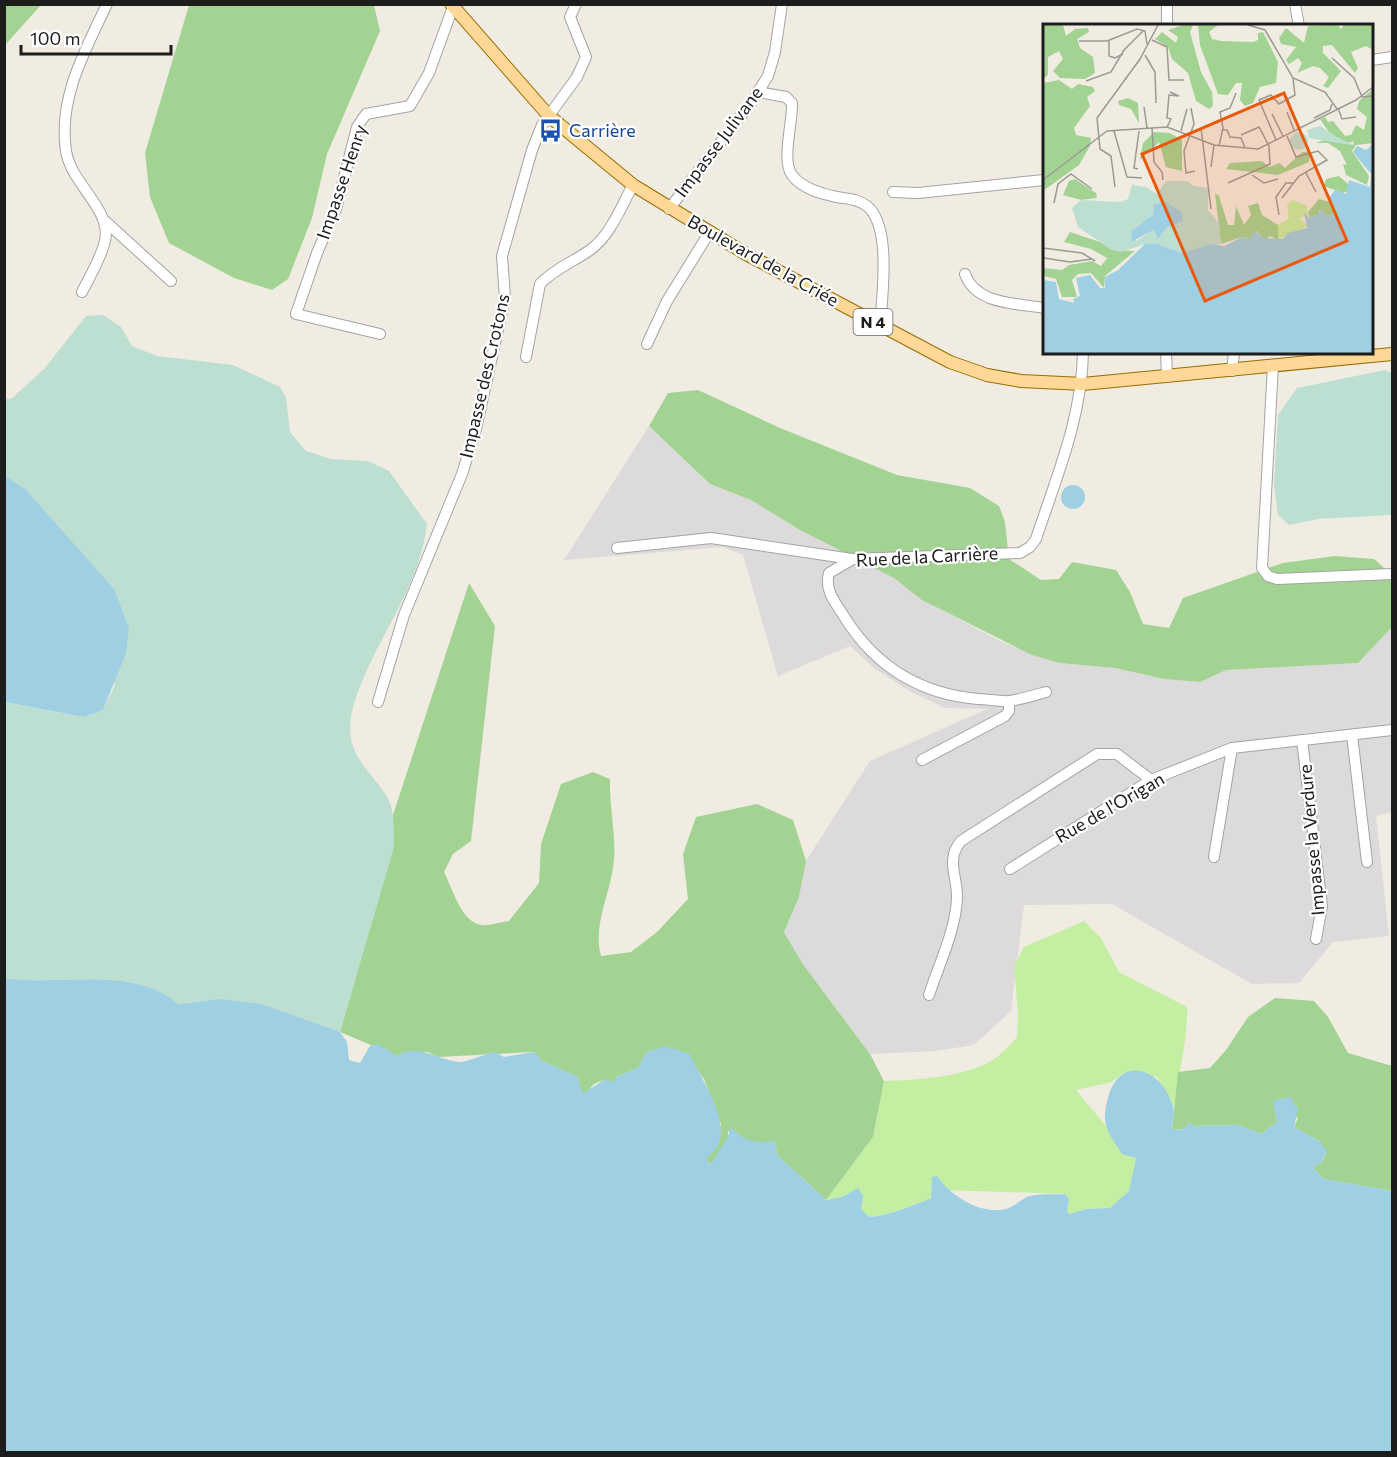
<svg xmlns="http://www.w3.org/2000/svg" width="1397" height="1457" font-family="Commissioner,sans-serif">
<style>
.residential{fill:#dcdada}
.grass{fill:#c4efa3}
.forest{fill:#a2d393}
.wetland{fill:#bddfd2}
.water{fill:#9ecfe2}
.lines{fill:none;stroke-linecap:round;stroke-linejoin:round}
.minor-casing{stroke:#a4a4a4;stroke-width:12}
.major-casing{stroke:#976d00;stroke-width:14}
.minor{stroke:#fff;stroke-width:10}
.major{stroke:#ffd898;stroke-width:12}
.labels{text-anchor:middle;stroke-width:4.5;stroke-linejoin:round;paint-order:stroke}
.shield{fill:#fff;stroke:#616161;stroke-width:1.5}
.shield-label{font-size:16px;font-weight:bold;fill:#1d1d1d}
.transit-label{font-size:18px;fill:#164399;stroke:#fff;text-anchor:start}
.street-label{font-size:18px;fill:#1d1d1d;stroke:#fff}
.inset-road{fill:none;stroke:#9c9993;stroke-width:1.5}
.view{fill:#e8590c;fill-opacity:0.15;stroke:#e8590c;stroke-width:3}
.inset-edge{fill:none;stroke:#1d1d1d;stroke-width:3}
</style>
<rect width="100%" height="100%" fill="#f0ece2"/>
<!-- residential -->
<path class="residential" d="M649,426l61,58 41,16 49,30 94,48 29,22 77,41 60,22 55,5 49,11 36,3 26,-12 132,-7 34,-36v185l-16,4 13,120 -56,6 -34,41 -47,1 -140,-80 -88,1 -13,106 -37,34 -39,6 -65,3 -68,-91 -18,-31 15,-35 7,-36 64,-100 117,-52 -42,-1 -36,-17 -35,-23 -24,-22 -72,30 -35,-121 -20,-8 -159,13z"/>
<!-- grass -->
<path class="grass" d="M1084,921l17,17 18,34 68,35c1,35 -9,66 -13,101l-17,-31 -34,-4 -11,9 -36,8 30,36 16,28 15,3 -8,34 -19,17 -24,1 -16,5 -3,-2 2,-13 -4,-5 -119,-4 -15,-4v12c-12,5 -54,23 -64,17 -9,-5 -8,-18 -9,-27l-16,9 -16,3 47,-63 11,-56c32,-1 87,-4 113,-24 7,-6 14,-13 20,-20l1,-24 -4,-47 10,-19z"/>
<!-- forest -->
<g class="forest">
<path d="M5,4l36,1 -35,39h-2z"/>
<path d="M189,5h185l6,26 -53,123 -15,64 -24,61 -16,11 -38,-12 -65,-35 -19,-46 -5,-44z"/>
<path d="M698,390l82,38 117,47 73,13 29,18 6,16 4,37 32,21 18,-1 13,-17 44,8 14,22 13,32 26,4 14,-30 100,-35 52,-7 39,3 18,16v52l-34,36 -132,7 -26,12 -36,-3 -49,-11 -55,-5 -28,-8 -110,-55 -28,-22 -94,-48 -49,-30 -41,-16 -61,-58 19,-33z"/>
<path d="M469,583l26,43 -24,215 -18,13 -9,18c8,15 17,50 37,53 8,1 20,-3 28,-4l30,-38 2,-39 20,-60 32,-12 17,7c-1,27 6,54 4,80 -2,33 -22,64 -13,97l30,-4 26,-20 31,-33 -5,-45 13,-37 61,-13 36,16 13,41 -7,36 -15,35 18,31 68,91 14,27 -11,56 -47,63 -49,-45 -2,-14 -17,3 -30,-13v8l-17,26 -6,-7 15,-27 1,-7 -17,-45 -7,-9 -50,-18 -9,16 -22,9 -2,6 -10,-3 -10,4 -9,10h-3l-7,-18 -33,-15 -8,-9 -96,5 -10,-5 -31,4 -57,-24 53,-185v-32z"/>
<path d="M1275,998l39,3 14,16 20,36 44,13v125l-68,-12 -12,-12 9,-4 5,-9 -6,-12 -26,-15 4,-9 -23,-7 2,11 -16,12 -23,-9 -45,1 -3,-4 -6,7 -12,1 6,-58 32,-4 16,-18 22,-33z"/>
</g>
<!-- wetland -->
<g class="wetland">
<path d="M103,315l18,12 11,19 25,10 76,9 47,22 6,10 4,35 16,19 25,8 37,2 21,10 38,53c-6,53 -38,98 -60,146 -8,19 -16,36 -17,57 -1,31 23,46 37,70 9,15 6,34 7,50l-54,185 -121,-33 -42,5c-45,-40 -117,-17 -172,-26l-1,-276 80,15 19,-7 12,-25 -110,-209v-78l6,1 33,-30 42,-53z"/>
<path d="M1385,370l7,3v142l-74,4 -29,6 -11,-10 -4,-30 4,-70 19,-27z"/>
</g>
<!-- water -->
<g class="water">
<path d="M5,476l20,13 89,100 15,39 -3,25 -23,57 -19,7 -79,-15z"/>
<circle cx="1073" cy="497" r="12"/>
<path d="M5,978c55,9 126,-14 173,26l41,-5 42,5 79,28 7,10 2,18 11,3 10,-17 8,-2 19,12c22,-14 40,5 63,6 7,0 25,-8 35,-10l9,5 30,-5 8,9 36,16 4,17 22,-14 10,2 2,-5 22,-9 9,-16 18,-6 25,8c11,27 53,82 16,104l4,7 17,-26 4,-12c11,14 28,17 44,14l2,14 49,45 16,-3 16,-9 5,8 -2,13c1,1 6,6 7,7 9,4 53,-13 63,-18l1,-21 5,-1c14,20 43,39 69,33 8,-2 14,-9 21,-12 11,-4 27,-2 38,-3l4,5 -2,13 3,2 16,-5 24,-1 19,-17 7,-33 -14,-4c-5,-9 -14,-19 -16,-29 -2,-7 -1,-16 1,-23 10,-49 55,-36 66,5 2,6 -1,16 -1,23l12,-1 6,-7 3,4 45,-1 23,9 16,-12 -4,-21 17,-4 8,12 -4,18 26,15 7,9 -6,12 -9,4 12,12 68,12v261h-1387z"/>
</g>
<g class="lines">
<defs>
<g id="minor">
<path d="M1295,4l4,22"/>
<path d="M1167,26v-22"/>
<path d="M1372,60l20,-3"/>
<path d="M758,92l28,5 6,6c1,18 -11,58 0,72 10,14 30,19 45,22 11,2 21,2 30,9 25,20 15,91 13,120"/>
<path d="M893,192l25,1 126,-13"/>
<path d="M669,209l82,-106 17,-27 7,-24 7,-48"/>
<path d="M105,221l66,60"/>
<path d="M965,274c11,31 52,29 79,34"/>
<path d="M82,292c8,-16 19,-34 23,-51 7,-32 -34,-57 -39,-90 -8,-53 19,-100 41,-147"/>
<path d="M380,334l-84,-20 21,-61 19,-44 21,-82 9,-13 44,-8 19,-33 25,-69"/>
<path d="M647,344l20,-43 42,-68"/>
<path d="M1166,352l1,25"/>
<path d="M526,357l14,-73c14,-15 33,-22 50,-34 20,-14 31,-43 43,-65"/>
<path d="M1273,365l-11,203 6,8 9,3 115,-5"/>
<path d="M1232,371l2,-19"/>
<path d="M617,548l94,-10 141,21"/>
<path d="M1046,692c-11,3 -24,7 -36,9 -10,1 -22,-2 -32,-2 -57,-5 -102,-32 -133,-81 -9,-15 -21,-27 -16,-45l24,-14 167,-6 10,-6 6,-8c20,-61 46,-121 47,-187"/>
<path d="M378,702l26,-87 58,-141 14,-45 29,-131 -3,-42 30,-106 10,-25 35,-48 9,-20 -16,-40 6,-13"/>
<path d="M1352,735l15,127"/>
<path d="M1302,740l20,166 -6,33"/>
<path d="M922,760l83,-44 4,-5v-10"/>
<path d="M1214,857l18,-109"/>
<path d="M1010,869l141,-89 81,-32 160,-18"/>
<path d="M929,995c10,-31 26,-63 28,-96 1,-22 -12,-39 4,-58l136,-87h20l34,26"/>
</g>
<path id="major" d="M451,4l98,112 84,69 113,69 204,108 37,13 34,6 62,3 309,-30"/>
</defs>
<!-- minor casing -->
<use href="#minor" class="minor-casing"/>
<!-- major casing -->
<use href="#major" class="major-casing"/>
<!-- minor -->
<use href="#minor" class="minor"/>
<!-- major -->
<use href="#major" class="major"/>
</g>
<!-- icons -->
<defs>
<symbol id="bus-bare" viewBox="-9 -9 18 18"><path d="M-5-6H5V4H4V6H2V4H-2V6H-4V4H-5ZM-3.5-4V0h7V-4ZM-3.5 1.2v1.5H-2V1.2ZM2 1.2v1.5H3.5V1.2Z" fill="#1a4fb4" stroke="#fff" stroke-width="2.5" paint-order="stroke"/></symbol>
</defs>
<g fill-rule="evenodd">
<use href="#bus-bare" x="534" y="114" width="33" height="33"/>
</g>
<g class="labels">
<!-- shield labels -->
<rect class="shield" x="853.5" y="309" width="39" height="26" rx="4.5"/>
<g class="shield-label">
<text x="873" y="328">N 4</text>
</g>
<!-- transit labels -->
<g class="transit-label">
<text x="569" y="137">Carrière</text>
</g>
<!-- street labels -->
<g class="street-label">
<text transform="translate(719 142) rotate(-53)" y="6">Impasse Julivane</text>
<text transform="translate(342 182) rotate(-71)" y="6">Impasse Henry</text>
<text transform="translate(763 261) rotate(29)" y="6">Boulevard de la Criée</text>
<text transform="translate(485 376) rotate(-77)" y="6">Impasse des Crotons</text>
<text transform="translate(927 557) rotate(-3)" y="6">Rue de la Carrière</text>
<text transform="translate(1110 808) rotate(-30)" y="6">Rue de l'Origan</text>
<text transform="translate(1312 840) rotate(-95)" y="6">Impasse la Verdure</text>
</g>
</g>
<!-- overview -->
<g transform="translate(1043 24)">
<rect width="330" height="330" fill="#f0ece2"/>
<path d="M249,176l14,5 3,10 -10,3 9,8 -30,14v-15l11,-7 -2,-12z" fill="#c4efa3"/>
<path d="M0,1h20l3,11 9,-7 13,-1 1,4 -12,7 3,9 13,9 2,16 -10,6 -25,-1 -7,-7 10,-12 -4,-8 -11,6v18l-5,4zM140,1h35l-9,7 3,7 9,2 32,1 5,-2v-7l5,-1 15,30 -2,21 -16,4 -7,16 -8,3 -5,-6 2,-17h-6l-8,12 -10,-1 -18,-49 -2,-19 -5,-1 -3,7 11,40 11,20 1,14 -4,3 -13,-8 -8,-28 -16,-14 -4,-12 -13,-8 7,-7 14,11 2,-6 -10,-7zM295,1l3,4 3,-4h29v25l-7,-4 -15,6 7,16 -3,5 -23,-28 -9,1v7l18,18 -13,17 -5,-2 6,-9 -9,-9 -7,-2 -16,7 5,-10 -4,-5 -9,6 -3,-4 10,-13 -15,-3 -2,-6 7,-10 18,15 4,-17zM16,56l13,9 6,-5 15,3 2,4 -8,6 3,9 -16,22 2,7 15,3 -1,8 -11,19 -36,26v-108zM330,65v54l-17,2 -4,6 17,25 -2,9 -21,-10 -3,-11 4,1 -7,-14 -12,-8h-12l8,-3 29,5 1,-4 -6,2 -17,-8 -11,-16 5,-2 3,5 5,-1 12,15 6,-1 5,-10 8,5 3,-13 -10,-8 2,-8zM85,74l10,5 1,20 -8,-14 -12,-4 -1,-4zM111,108l16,1 12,7v31l-16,-4 -7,-25 -19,18 3,-17zM259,128h8l-1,10 -31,13 -52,-6 4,-6 32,-2 7,6 11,-4 5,5zM296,152l9,8 1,6 -6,3 -19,-7 2,-7zM32,155l21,14 1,5 -16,2 -18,-5 6,-14zM172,169l4,3 9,29h6l2,-19 8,19 7,-10 -3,-9 10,-3 4,12 16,10v15l-8,-4 -6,5 -7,-10 -8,8 -7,-2 -21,7zM276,175l11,3 9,11 -12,3 -8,-6v4l-9,4 -2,-6zM27,208l30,10 12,8 23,1 -30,25 -1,12 -13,-15 -13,1 -6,6 5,17h-15l-6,-18 -12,-3 -1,4v-12l19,2 7,-5 23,-4 9,5 6,-8 -16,-9 -27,-7z" fill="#a2d393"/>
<path d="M277,102l20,13 17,7 -48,-8 -2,-8zM247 117a9 9 0 1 1 18 0a9 9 0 1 1-18 0ZM123,157h21l6,5 15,2v22l11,13 2,21 -40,9 -36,-9 -24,8 -9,-2 -34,-23 -6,-19 9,-8 39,2 8,-3 4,-14 14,2 11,7zM123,178l16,10 1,9 -17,7 -6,7 -6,-5 -18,11 -2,-13 20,-14v-10z" fill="#bddfd2" fill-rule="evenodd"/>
<path d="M330,120v209h-330v-73l13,2 3,17 15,4 -1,-4 7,-3 -4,-18 14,-3 10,13h5v-11l13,-7 27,-26h12l24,9 31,-9 12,2 18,-9 7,2 6,-8 9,7 19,1 5,-6 19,-5 -3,-15 6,5 9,-4 1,-5 7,7 12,-3 -11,-14 7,-9 11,4 3,-14 21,7 1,-13 -18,-22 4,-6 9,4zM123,178l16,10 1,9 -17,7 -8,11 -4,-9 -23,12 1,-12 22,-16v-10z" fill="#9ecfe2"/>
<path class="inset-road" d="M205,1l17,5 28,48 32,14 12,17M66,16v16l6,2 8,-4M109,16l15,7 2,33h15M36,17h28l30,-12 8,2 2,13M102,31l10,17 1,31M289,34l22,20 8,19 11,-1M43,57l25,-9 13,-22 19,-19M101,83l3,21M148,84l3,16 -10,27 2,22 9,-2M295,84l4,11 14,-2M244,88l7,18M229,90l11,22M271,94l16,-8 2,-6M124,103l4,-8 -4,-1 2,-23 10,1 -9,-4M109,104l2,34 8,10 1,8M158,104l10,81M180,106h4l3,7 11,1 4,10M71,107l13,46 15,1M138,107l6,-22M233,116l-17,-40 12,-5 8,9 16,-9 -2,-17M176,122l4,-18 -3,-16 10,-4 6,-15M168,143l3,-22M95,145l-4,-1 5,-37M263,149l10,19M209,151l12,8 14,-4M0,156l64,-49 60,-4 47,18 44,4 98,-49 17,-13M185,159l42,-19 -1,-18 -10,-19 -18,8M72,163l-4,-31 -11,-7 -3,-31 43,-59 18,-34M239,174l17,-22 28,-16 -9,-9 -22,6 -9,-21M11,179l4,-19 13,-10 21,15M236,191l-3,-18 10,-14h7M0,224l39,5 13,8M1,234l26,4 22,-3"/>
<path class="view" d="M241,69l63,148 -142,60 -63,-147z"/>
<rect width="330" height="330" class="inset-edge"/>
</g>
<!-- border -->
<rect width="1397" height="1457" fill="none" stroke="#1d1d1d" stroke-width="12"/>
<!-- scale -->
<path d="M21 45v9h150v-9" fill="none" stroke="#1d1d1d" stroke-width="3"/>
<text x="30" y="45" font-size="18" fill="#1d1d1d" stroke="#ffffff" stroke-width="4.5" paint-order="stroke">100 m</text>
</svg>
